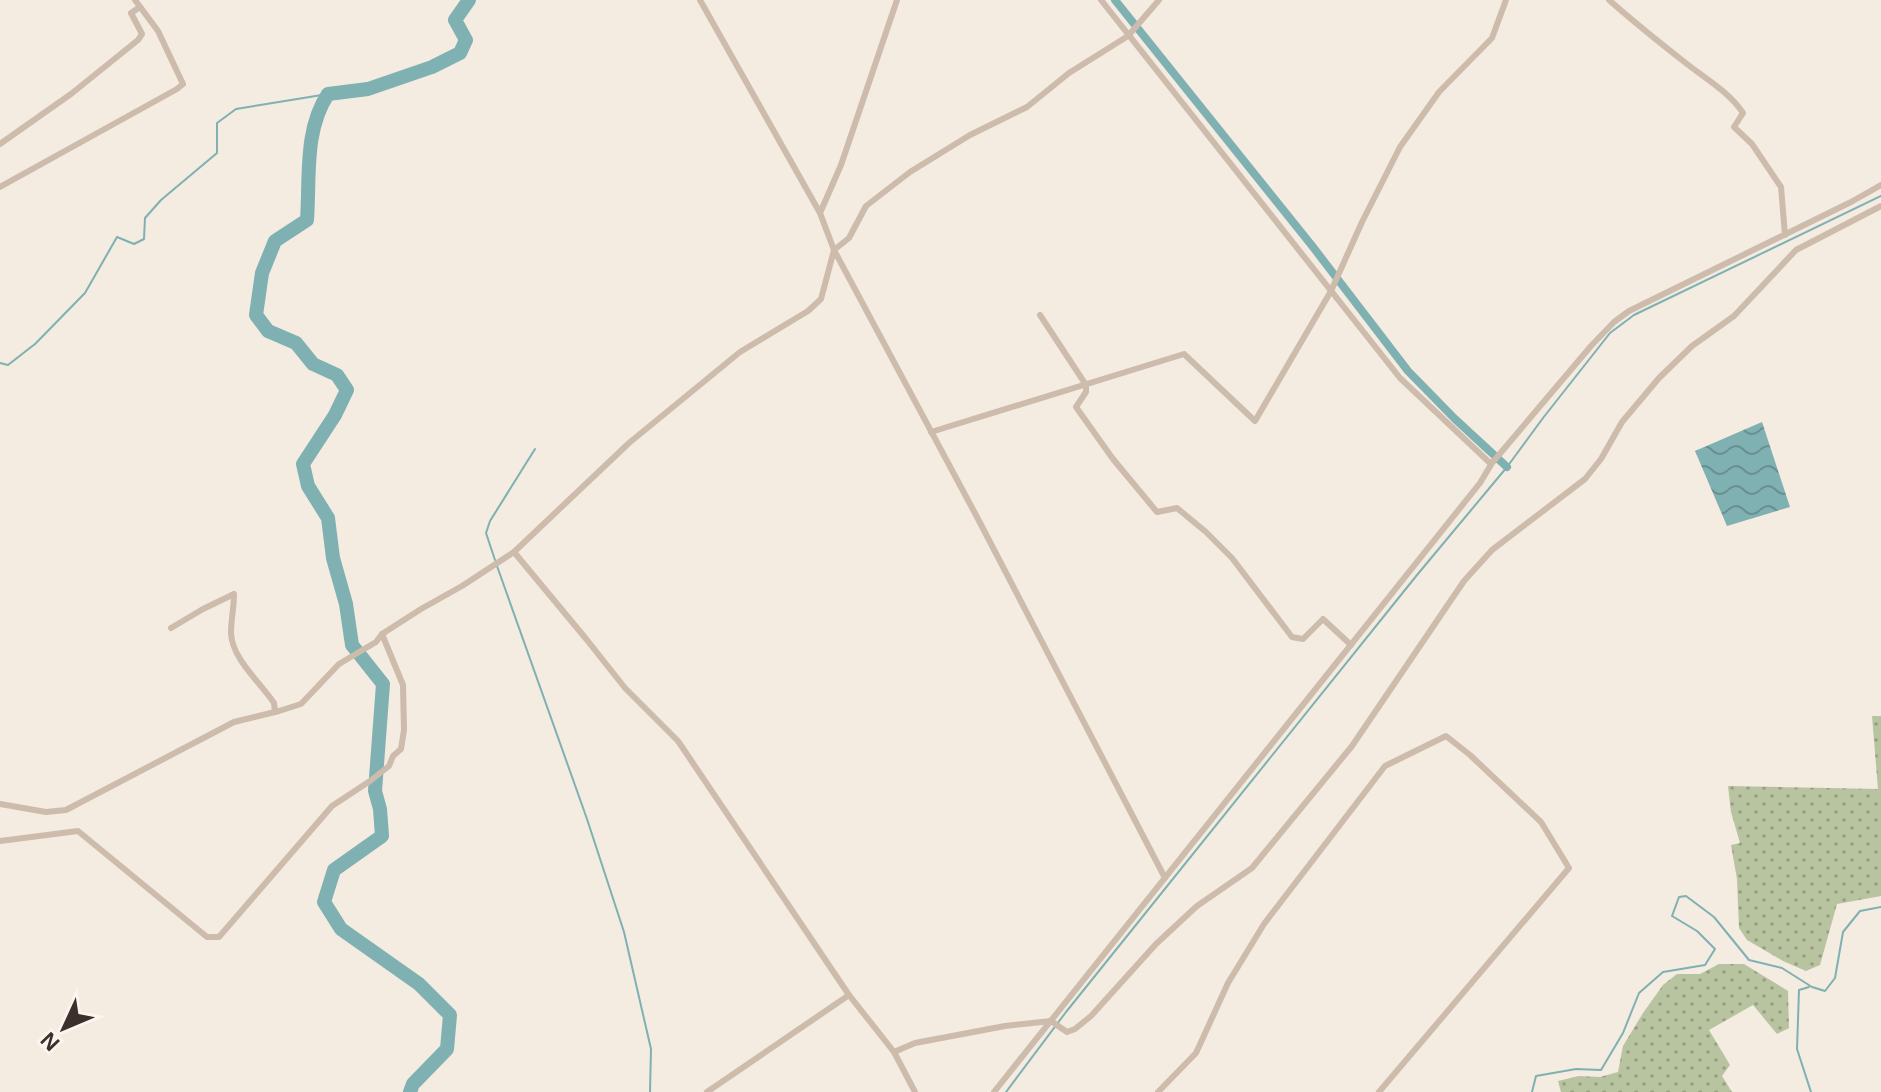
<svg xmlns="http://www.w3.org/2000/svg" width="1881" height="1092" font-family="Helvetica,sans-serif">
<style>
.grass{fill:url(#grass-dots)}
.water{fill:url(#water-waves)}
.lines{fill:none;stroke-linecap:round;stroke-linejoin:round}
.stream{stroke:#7fb0b2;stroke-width:2}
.canal{stroke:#7fb0b2;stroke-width:8}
.river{stroke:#7fb0b2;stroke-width:14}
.street{stroke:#cdbbac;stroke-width:6}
</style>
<defs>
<pattern id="grass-dots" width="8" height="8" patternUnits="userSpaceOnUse" patternTransform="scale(2)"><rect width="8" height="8" fill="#b8c4a0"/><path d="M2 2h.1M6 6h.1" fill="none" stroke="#97a083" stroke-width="1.8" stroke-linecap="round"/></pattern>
<pattern id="water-waves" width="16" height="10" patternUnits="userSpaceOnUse" patternTransform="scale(2)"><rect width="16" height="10" fill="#7fb0b2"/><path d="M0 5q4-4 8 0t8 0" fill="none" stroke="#699091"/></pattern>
</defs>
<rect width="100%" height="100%" fill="#f4ebe1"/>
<!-- grass -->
<g class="grass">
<path d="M1872,716h9v180l-44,8 -17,61 -14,6 -23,-10 -36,-21 -8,-12 -2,-49 -6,-34 9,-2 -9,-31 -3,-26 150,3z"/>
<path d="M1719,964h25l44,27 1,37 -12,6 -24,-29 -44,25 21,35 -8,11 10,16h-171l-3,-11 21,-5 21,1 18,-5 5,-26 20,-33 20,-28 14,-11h23z"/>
</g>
<!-- water -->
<path class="water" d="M1762,422l28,85 -63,19 -32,-75z"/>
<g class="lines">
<!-- stream -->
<g class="stream">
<path d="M0,363l8,2 27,-21 50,-51 32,-56 17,7 10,-5 1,-21 16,-18 56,-47v-30l19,-14 92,-15"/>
<path d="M495,560l-9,-27 4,-12 45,-72"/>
<path d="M497,566l90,253 37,113 27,117 -1,43"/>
<path d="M1809,987l-10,3 -2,59 14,43"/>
<path d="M1006,1092l60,-80 351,-437 90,-108 36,-49 67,-85 24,-18 247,-119"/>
<path d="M1532,1092l4,-16 40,-7 25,1 22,-37 16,-40 24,-21 42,-7 10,-16 -18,-18 -25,-15 7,-19 7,-1 28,21 35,43 33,8 30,19 13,4 10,-13 8,-46 17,-21 21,-4"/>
</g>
<!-- canal -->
<path class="canal" d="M1115,0l198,247 95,124 47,48 52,48"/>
<!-- river -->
<path class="river" d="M410,1092l3,-8 34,-35 3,-34 -31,-31 -78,-55 -17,-27 10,-32 48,-34 -2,-27 -5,-18 8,-107 -31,-39 -6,-41 -13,-46 -5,-40 -20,-32 -5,-22 32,-49 12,-25 -10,-15 -24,-11 -17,-21 -28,-12 -12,-16 6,-42 13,-32 32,-21c3,-42 -3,-90 21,-126l40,-5 64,-22 28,-14 6,-13 -11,-20 14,-20"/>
<!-- street -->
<g class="street">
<path d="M700,0l120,213 14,37 143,267 188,361"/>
<path d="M1101,0l299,378 91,86"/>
<path d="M1609,0c25,22 51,43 78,64 19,15 42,28 56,49l-9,14 18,17 29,43 4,48"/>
<path d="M0,144l71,-50 67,-54 4,-6 -11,-21 9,-6"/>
<path d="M0,187l177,-98 6,-5 -25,-53 -23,-31"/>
<path d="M820,213l21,-48 56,-165"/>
<path d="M1040,315l46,70v7l-10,15 37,52 44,53 20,-4 29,24 26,26 60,79 11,2 20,-20 28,26"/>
<path d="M931,432l253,-78 71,67 76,-130 31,-69 38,-75 39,-55 53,-54 14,-38"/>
<path d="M514,552l73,88 38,48 53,53 171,254 45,57 21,40"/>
<path d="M171,628l32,-19 31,-15c0,13 -3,26 -3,39 1,26 29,49 43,70l1,9"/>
<path d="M0,804l46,8 20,-2 168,-88 45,-11 22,-7 38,-40 37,-22 6,-8 39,-25 41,-23 52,-34 115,-109 111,-91 68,-41 13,-12 13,-49 15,-12 17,-32 44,-34 60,-37 57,-28 42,-34 59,-37 31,-36"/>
<path d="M0,841l78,-10 129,106h12l113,-131 38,-25 19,-15 4,-10 8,-7 3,-19 -1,-45 -21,-51"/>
<path d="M894,1052l21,-9 90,-17 46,-5 16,11 8,-3 16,-13 65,-72 41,-38 55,-38 100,-122 112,-165 28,-31 93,-71 16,-20 21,-37 37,-44 33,-32 42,-30 62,-66 85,-44"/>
<path d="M707,1092l142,-97"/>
<path d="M994,1092l486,-609 12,-20 99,-117 23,-24 15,-11 222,-109 30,-17"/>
<path d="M1158,1092l38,-39 32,-70 36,-59 121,-158 61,-30 24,19 71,67 28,46 -190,224"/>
</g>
</g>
<!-- north arrow -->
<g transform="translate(64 1028) rotate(226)" stroke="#fbf5ee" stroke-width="6" paint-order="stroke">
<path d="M0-6L14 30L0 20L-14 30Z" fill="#3b302b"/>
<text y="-12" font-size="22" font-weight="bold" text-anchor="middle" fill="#3b302b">N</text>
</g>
</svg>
